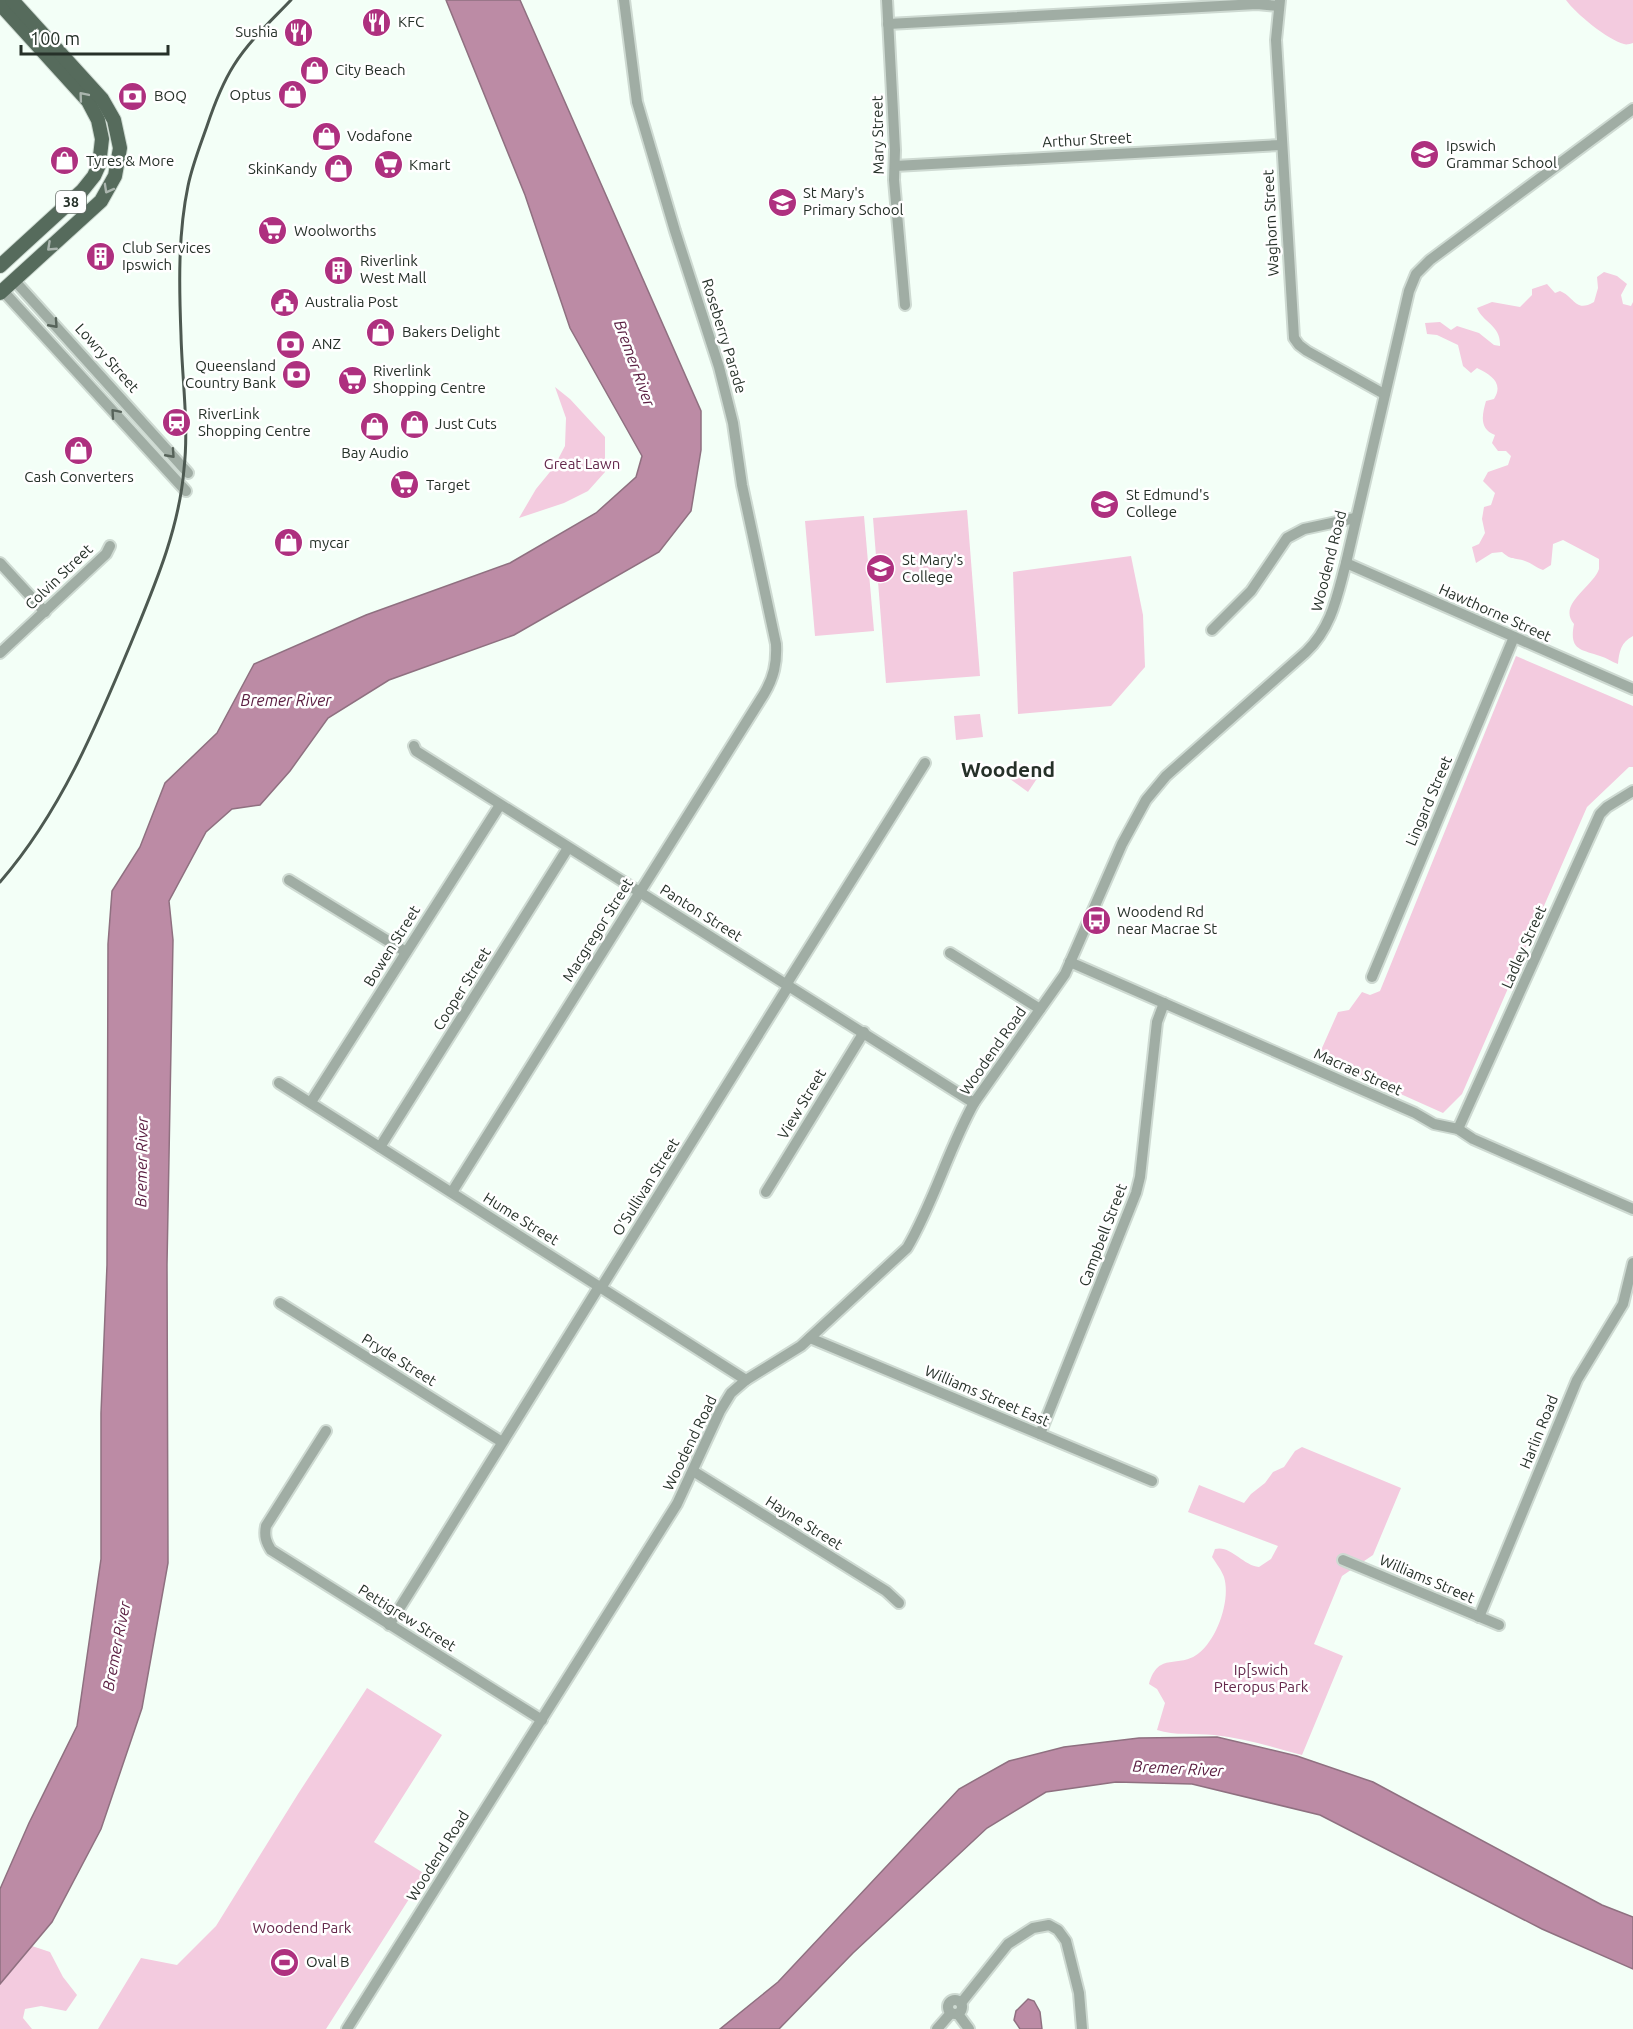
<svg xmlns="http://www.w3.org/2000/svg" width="1633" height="2029" font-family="Ubuntu,sans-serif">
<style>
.green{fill:#f3cbdf}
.water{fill:#bc8ba5;stroke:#8f7080;stroke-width:1.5}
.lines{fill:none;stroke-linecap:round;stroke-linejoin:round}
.minor-casing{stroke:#cedad2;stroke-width:14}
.major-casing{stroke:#cedad2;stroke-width:16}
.minor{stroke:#a0ada4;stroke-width:10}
.major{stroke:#566b5c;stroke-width:14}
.rail{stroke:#4d5951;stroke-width:3}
.oneway{stroke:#aab5ae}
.oneway2{stroke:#57635a}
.labels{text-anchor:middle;stroke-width:5;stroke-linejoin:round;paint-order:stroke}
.shield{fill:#fff;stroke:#676f69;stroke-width:1.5}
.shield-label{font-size:14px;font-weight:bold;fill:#263129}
.poi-label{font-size:15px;fill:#263129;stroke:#fff;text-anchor:start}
.street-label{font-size:15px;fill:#263129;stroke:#fff}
.park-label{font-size:15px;fill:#64284b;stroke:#fff}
.water-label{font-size:16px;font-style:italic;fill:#5c2043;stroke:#fff}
.district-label{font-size:21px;font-weight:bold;fill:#263129;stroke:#fff}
</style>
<rect width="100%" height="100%" fill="#f3fff7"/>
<!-- green -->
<g class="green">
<path d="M1566,0h67v43c-3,1 -7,2 -9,1 -16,-4 -49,-31 -58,-44z"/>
<path d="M1604,272l13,4 10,8 -6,11 2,9 8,2 2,-4v334c-12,6 -14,16 -15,28 -6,-2 -11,-6 -18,-8 -20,-7 -31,-6 -26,-32 -17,-20 19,-37 25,-55 0,-1 0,-9 0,-10l-36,-19 -10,4 -2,21 -8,5c-7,-2 -11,-7 -18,-9 -11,-4 -13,0 -23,-9l-10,1 -16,10 -4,-16 7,-3 6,-11 -3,-14 2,-12 7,-2 4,-12 -12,-12 5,-9 20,-7 3,-9 -5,-5h-8l-6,-8 3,-8c-16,-6 -13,-20 -9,-34l8,-2c10,-16 -3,-24 -17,-31l-6,5 -8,-7 -5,-21 -21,-10 -10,-1 -2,-11 15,-1 11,8 6,-4 22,7 15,12 6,1c1,-21 -17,-23 -23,-38l15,-6 28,5 12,-12v-6l15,-5 8,9 5,-2c15,6 15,22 34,11l4,-14 -1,-11z"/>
<path d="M555,387l15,12 35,38v35l-17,19 -24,12 -45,15 17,-29 18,-22 11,-21 1,-28z"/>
<path d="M967,510l13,166 -94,7 -13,-165z"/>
<path d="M864,516l10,115 -59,5 -10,-115z"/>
<path d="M1131,556l12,59 2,52 -34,39 -93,8 -5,-142z"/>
<path d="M1516,656l117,50v61h-4l-42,40 -125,287 -19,19 -125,-56 20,-45 11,-2 13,-18 8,3 10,-4z"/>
<path d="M980,714l3,23 -27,3 -2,-24z"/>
<path d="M1020,764l18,13 -10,15 -18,-13z"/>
<path d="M1302,1447l99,41 -28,67 -31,21 -28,68 29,12 -41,99c-29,-8 -58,-17 -88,-20 -19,-2 -39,1 -57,-5l8,-27 -8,-14 -8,-5c10,-34 29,-14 50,-31 18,-14 32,-53 25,-76 -2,-6 -8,-14 -12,-20l3,-8c16,-4 27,16 44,18l12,-8 7,-13 -90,-34 11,-27 45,18 7,-9 14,-11 8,-11 11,-5 11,-16z"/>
<path d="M367,1688l75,47 -68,107 51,32 -99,155h-228l43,-71 36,7 39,-39 82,-132z"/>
<path d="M32,1946l18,6 13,25 14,18 -11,16 -25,-5 -16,3 -2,9 9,11h-32v-45z"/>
</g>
<!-- water -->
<g class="water">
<path d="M446,0h74l181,411v39l-10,61 -32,41 -145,83 -125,45 -61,38 -38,53 -30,34 -28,4 -26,23 -37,69 4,39 -6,324 1,299 -26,145 -41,121 -49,93 -52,62v-95l29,-66 48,-97 24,-167v-146l6,-148 1,-321 4,-53 28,-44 25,-64 52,-50 37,-69 112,-49 144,-52 86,-50 40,-36 6,-21 -72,-128 -45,-133z"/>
<path d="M1217,1737l80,19 76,26 229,123 31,12v52l-91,-40 -222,-114 -128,-31 -76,-2 -70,10 -59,36 -134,125 -74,76h-59l58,-47 181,-193 50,-28 55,-14 75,-9z"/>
<path d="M1028,1999l6,2 6,11 2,17h-22l-6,-9 2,-9z"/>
</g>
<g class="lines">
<defs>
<g id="minor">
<path d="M887,0l8,150 -1,30 11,125"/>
<path d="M1280,0l-4,40 18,298 5,7 8,6 77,43"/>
<path d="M888,24l369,-20 22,2"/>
<path d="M895,166l386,-21"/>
<path d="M14,280l174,193"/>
<path d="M3,291l183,200"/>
<path d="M0,563l45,49"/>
<path d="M1346,563l287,126"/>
<path d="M1212,630l39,-39 36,-53 17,-9 51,-11"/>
<path d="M0,653l106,-99 4,-8"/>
<path d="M414,746l2,5 558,352"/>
<path d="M289,880l117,72"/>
<path d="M950,953l90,56"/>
<path d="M1070,962l345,151 19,11 24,5 15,10 160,70"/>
<path d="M1372,977l142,-340"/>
<path d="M279,1083l467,297"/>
<path d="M311,1102l189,-297"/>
<path d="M1458,1129l142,-315 7,-7 26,-16"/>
<path d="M380,1147l188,-299"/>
<path d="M452,1192l312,-498c10,-17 13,-31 12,-50l-34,-159 -9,-62 -14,-56 -44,-136 -38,-129 -13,-102"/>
<path d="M766,1192l98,-160"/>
<path d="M280,1303l222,139"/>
<path d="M810,1338l342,143"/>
<path d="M326,1431l-60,95c-2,10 0,16 5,24l271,170"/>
<path d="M1040,1434l96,-241 4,-16 17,-155 7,-19"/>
<path d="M693,1471l193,120 13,12"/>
<path d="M1343,1560l156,65"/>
<path d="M1479,1617l98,-237 46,-76 10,-41"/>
<path d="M389,1625c70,-111 138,-223 208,-335l7,-7 182,-293 3,-10 136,-217"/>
<circle cx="955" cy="2007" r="7"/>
<path d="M961,2003l47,-59 25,-16 16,-3 9,5 8,11 13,52 3,36"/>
<path d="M958,2014l11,15"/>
<path d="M347,2029l330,-525 43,-93 11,-18 15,-13 55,-34 106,-98c27,-46 41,-98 67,-145l91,-129 57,-130 24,-44 20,-24 140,-124c26,-25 31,-56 40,-89l63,-272 7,-17 14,-14 203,-151"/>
<path d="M937,2029l14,-16"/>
</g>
<g id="major">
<path d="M0,4l88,97 10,19 4,19 -3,26 -5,11 -12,15 -82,75"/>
<path d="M0,293l101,-92 14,-25 5,-28 -6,-28 -12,-21 -90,-99"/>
</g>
</defs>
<!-- minor casing -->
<use href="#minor" class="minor-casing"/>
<!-- major casing -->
<use href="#major" class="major-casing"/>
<!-- minor -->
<use href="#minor" class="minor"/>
<!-- major -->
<use href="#major" class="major"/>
<!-- rail -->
<path class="rail" d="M0,882c60,-69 96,-155 131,-239 23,-56 48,-113 53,-174 5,-44 -2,-90 -3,-134 -2,-50 -3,-101 7,-149 4,-20 12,-40 19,-60 7,-21 15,-42 27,-61 15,-24 37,-44 57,-65"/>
</g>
<!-- one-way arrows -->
<defs><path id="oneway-chevron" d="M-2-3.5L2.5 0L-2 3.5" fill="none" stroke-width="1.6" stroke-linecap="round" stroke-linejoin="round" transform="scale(1.5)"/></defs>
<g class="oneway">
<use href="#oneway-chevron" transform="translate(83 96) rotate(-130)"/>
<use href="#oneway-chevron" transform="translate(108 189) rotate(119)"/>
<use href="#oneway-chevron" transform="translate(51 247) rotate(137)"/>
</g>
<g class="oneway2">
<use href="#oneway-chevron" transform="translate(54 324) rotate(48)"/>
<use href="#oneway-chevron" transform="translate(115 413) rotate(-131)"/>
<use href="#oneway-chevron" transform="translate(171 454) rotate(48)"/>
</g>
<!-- icons -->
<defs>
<symbol id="restaurant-disc" viewBox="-11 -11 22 22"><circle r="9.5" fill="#ae307f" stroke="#fff"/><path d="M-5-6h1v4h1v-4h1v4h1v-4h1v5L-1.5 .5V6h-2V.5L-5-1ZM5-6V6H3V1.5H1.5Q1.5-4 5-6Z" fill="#fff"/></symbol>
<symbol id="shop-disc" viewBox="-11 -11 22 22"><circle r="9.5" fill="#ae307f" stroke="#fff"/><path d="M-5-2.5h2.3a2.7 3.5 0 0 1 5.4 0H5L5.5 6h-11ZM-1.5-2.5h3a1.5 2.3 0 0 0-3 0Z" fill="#fff"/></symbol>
<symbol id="bank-disc" viewBox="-11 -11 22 22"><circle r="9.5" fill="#ae307f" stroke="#fff"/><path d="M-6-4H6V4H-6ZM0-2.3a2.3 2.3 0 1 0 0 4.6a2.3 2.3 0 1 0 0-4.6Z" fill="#fff"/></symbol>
<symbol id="school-disc" viewBox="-11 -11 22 22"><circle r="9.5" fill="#ae307f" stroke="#fff"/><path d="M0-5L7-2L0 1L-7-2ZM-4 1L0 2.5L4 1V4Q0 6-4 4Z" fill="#fff"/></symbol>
<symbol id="supermarket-disc" viewBox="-11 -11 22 22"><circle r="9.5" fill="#ae307f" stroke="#fff"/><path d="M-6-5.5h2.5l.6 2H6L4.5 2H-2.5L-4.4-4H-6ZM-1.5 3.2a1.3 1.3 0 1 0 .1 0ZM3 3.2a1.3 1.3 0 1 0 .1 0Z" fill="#fff"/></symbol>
<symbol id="building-disc" viewBox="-11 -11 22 22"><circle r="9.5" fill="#ae307f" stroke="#fff"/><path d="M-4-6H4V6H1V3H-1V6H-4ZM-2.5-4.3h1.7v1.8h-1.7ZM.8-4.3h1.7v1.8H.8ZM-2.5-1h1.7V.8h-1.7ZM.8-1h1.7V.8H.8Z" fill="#fff"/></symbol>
<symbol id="civic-disc" viewBox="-11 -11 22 22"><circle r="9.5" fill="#ae307f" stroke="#fff"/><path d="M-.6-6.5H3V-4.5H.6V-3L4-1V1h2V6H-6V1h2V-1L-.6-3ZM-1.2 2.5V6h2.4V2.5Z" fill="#fff"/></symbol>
<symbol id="station-disc" viewBox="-11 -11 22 22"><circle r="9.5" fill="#ae307f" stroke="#fff"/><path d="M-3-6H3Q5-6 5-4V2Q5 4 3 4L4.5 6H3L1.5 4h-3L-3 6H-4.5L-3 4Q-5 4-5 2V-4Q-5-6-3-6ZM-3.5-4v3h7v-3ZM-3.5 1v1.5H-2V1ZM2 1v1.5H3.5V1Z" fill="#fff"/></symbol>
<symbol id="bus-disc" viewBox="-11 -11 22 22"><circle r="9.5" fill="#ae307f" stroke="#fff"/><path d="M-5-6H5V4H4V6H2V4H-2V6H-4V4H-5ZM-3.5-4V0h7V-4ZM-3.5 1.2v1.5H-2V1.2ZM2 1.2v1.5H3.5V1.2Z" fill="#fff"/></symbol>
<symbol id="stadium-disc" viewBox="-11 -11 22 22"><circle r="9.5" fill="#ae307f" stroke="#fff"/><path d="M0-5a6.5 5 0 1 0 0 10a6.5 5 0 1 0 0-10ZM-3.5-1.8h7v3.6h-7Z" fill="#fff"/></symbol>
</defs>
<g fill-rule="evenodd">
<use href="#restaurant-disc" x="360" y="6" width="33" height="33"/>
<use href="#restaurant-disc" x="282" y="16" width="33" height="33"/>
<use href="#shop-disc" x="298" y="54" width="33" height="33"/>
<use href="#shop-disc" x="276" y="78" width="33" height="33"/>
<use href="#bank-disc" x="116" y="80" width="33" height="33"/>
<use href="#shop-disc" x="310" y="120" width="33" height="33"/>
<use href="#school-disc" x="1408" y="138" width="33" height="33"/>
<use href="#shop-disc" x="48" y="144" width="33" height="33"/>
<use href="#supermarket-disc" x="372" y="148" width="33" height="33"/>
<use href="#shop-disc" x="322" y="152" width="33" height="33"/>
<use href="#school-disc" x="766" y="186" width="33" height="33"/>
<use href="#supermarket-disc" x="256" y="214" width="33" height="33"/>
<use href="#building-disc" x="84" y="240" width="33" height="33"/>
<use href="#building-disc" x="322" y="254" width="33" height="33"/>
<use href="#civic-disc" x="268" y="286" width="33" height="33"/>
<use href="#shop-disc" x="364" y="316" width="33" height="33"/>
<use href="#bank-disc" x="274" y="328" width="33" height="33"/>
<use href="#bank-disc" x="280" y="358" width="33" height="33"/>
<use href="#supermarket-disc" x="336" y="364" width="33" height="33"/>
<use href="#station-disc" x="160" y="406" width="33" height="33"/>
<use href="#shop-disc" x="398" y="408" width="33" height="33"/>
<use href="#shop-disc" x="358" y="410" width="33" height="33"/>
<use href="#shop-disc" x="62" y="434" width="33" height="33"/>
<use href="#supermarket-disc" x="388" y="468" width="33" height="33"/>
<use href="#school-disc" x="1088" y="488" width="33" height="33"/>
<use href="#shop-disc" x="272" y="526" width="33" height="33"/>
<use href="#school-disc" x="864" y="552" width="33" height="33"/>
<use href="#bus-disc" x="1080" y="904" width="33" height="33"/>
<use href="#stadium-disc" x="268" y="1946" width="33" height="33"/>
</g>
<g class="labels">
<!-- shield labels -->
<rect class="shield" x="56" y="191" width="30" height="22" rx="4.5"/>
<g class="shield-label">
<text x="71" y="207">38</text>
</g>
<!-- poi labels -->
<g class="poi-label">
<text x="398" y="27">KFC</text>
<text x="278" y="37" text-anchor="end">Sushia</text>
<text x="335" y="75">City Beach</text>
<text x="271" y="100" text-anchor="end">Optus</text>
<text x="154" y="101">BOQ</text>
<text x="347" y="141">Vodafone</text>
<text x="1446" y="151">Ipswich<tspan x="1446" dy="17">Grammar School</tspan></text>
<text x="86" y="166">Tyres &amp; More</text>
<text x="409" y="170">Kmart</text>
<text x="317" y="174" text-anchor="end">SkinKandy</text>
<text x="803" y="198">St Mary's<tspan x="803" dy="17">Primary School</tspan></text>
<text x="294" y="236">Woolworths</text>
<text x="122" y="253">Club Services<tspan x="122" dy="17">Ipswich</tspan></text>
<text x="360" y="266">Riverlink<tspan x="360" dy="17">West Mall</tspan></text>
<text x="305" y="307">Australia Post</text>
<text x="402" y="337">Bakers Delight</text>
<text x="312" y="349">ANZ</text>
<text x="276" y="371" text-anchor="end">Queensland<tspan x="276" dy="17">Country Bank</tspan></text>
<text x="373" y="376">Riverlink<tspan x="373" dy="17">Shopping Centre</tspan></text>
<text x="198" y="419">RiverLink<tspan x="198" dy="17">Shopping Centre</tspan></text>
<text x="435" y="429">Just Cuts</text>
<text x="375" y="458" text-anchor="middle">Bay Audio</text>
<text x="79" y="482" text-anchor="middle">Cash Converters</text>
<text x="426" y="490">Target</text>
<text x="1126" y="500">St Edmund's<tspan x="1126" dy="17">College</tspan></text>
<text x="309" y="548">mycar</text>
<text x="902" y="565">St Mary's<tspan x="902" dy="17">College</tspan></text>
<text x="1117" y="917">Woodend Rd<tspan x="1117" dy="17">near Macrae St</tspan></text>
<text x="306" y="1967">Oval B</text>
</g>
<!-- street labels -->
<g class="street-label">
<text transform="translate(878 135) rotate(-91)" y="5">Mary Street</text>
<text transform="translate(1087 140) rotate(-3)" y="5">Arthur Street</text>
<text transform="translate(1271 223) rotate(-93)" y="5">Waghorn Street</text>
<text transform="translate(724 336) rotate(73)" y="5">Roseberry Parade</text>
<text transform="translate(107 358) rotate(48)" y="5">Lowry Street</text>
<text transform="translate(1329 561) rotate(-76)" y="5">Woodend Road</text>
<text transform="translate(59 577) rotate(-44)" y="5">Colvin Street</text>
<text transform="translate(1495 613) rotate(24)" y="5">Hawthorne Street</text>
<text transform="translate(1429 801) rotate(-67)" y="5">Lingard Street</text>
<text transform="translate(701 913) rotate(32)" y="5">Panton Street</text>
<text transform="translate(598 930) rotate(-58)" y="5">Macgregor Street</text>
<text transform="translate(392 946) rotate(-58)" y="5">Bowen Street</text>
<text transform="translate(1524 947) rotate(-66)" y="5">Ladley Street</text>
<text transform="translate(462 989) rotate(-58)" y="5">Cooper Street</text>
<text transform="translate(993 1051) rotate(-55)" y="5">Woodend Road</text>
<text transform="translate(1358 1072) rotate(24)" y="5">Macrae Street</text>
<text transform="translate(802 1104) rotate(-59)" y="5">View Street</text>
<text transform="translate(646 1187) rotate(-58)" y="5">O'Sullivan Street</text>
<text transform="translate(521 1219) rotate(32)" y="5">Hume Street</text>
<text transform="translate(1103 1235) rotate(-69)" y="5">Campbell Street</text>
<text transform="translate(399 1360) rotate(32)" y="5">Pryde Street</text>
<text transform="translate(987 1396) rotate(23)" y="5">Williams Street East</text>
<text transform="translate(1539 1432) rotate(-68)" y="5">Harlin Road</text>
<text transform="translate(690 1443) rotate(-64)" y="5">Woodend Road</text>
<text transform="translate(804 1523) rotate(32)" y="5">Hayne Street</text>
<text transform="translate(1427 1579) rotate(23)" y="5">Williams Street</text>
<text transform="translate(407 1618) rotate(32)" y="5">Pettigrew Street</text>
<text transform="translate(438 1856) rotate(-58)" y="5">Woodend Road</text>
</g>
<!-- park labels -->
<g class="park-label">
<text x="582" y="469">Great Lawn</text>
<text x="1261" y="1675">Ip[swich<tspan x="1261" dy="17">Pteropus Park</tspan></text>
<text x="302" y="1933">Woodend Park</text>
</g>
<!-- water labels -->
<g class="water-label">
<text transform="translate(635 363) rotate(70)" y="6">Bremer River</text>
<text x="286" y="706">Bremer River</text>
<text transform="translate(141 1162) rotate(-89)" y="6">Bremer River</text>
<text transform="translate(116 1646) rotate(-79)" y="6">Bremer River</text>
<text transform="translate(1178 1768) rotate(3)" y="6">Bremer River</text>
</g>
<!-- district labels -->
<g class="district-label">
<text x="1008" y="777">Woodend</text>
</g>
</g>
<!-- scale -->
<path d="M21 45v9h147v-9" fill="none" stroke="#263129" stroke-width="3"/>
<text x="30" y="45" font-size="18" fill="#263129" stroke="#ffffff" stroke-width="4.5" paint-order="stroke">100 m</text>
</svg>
